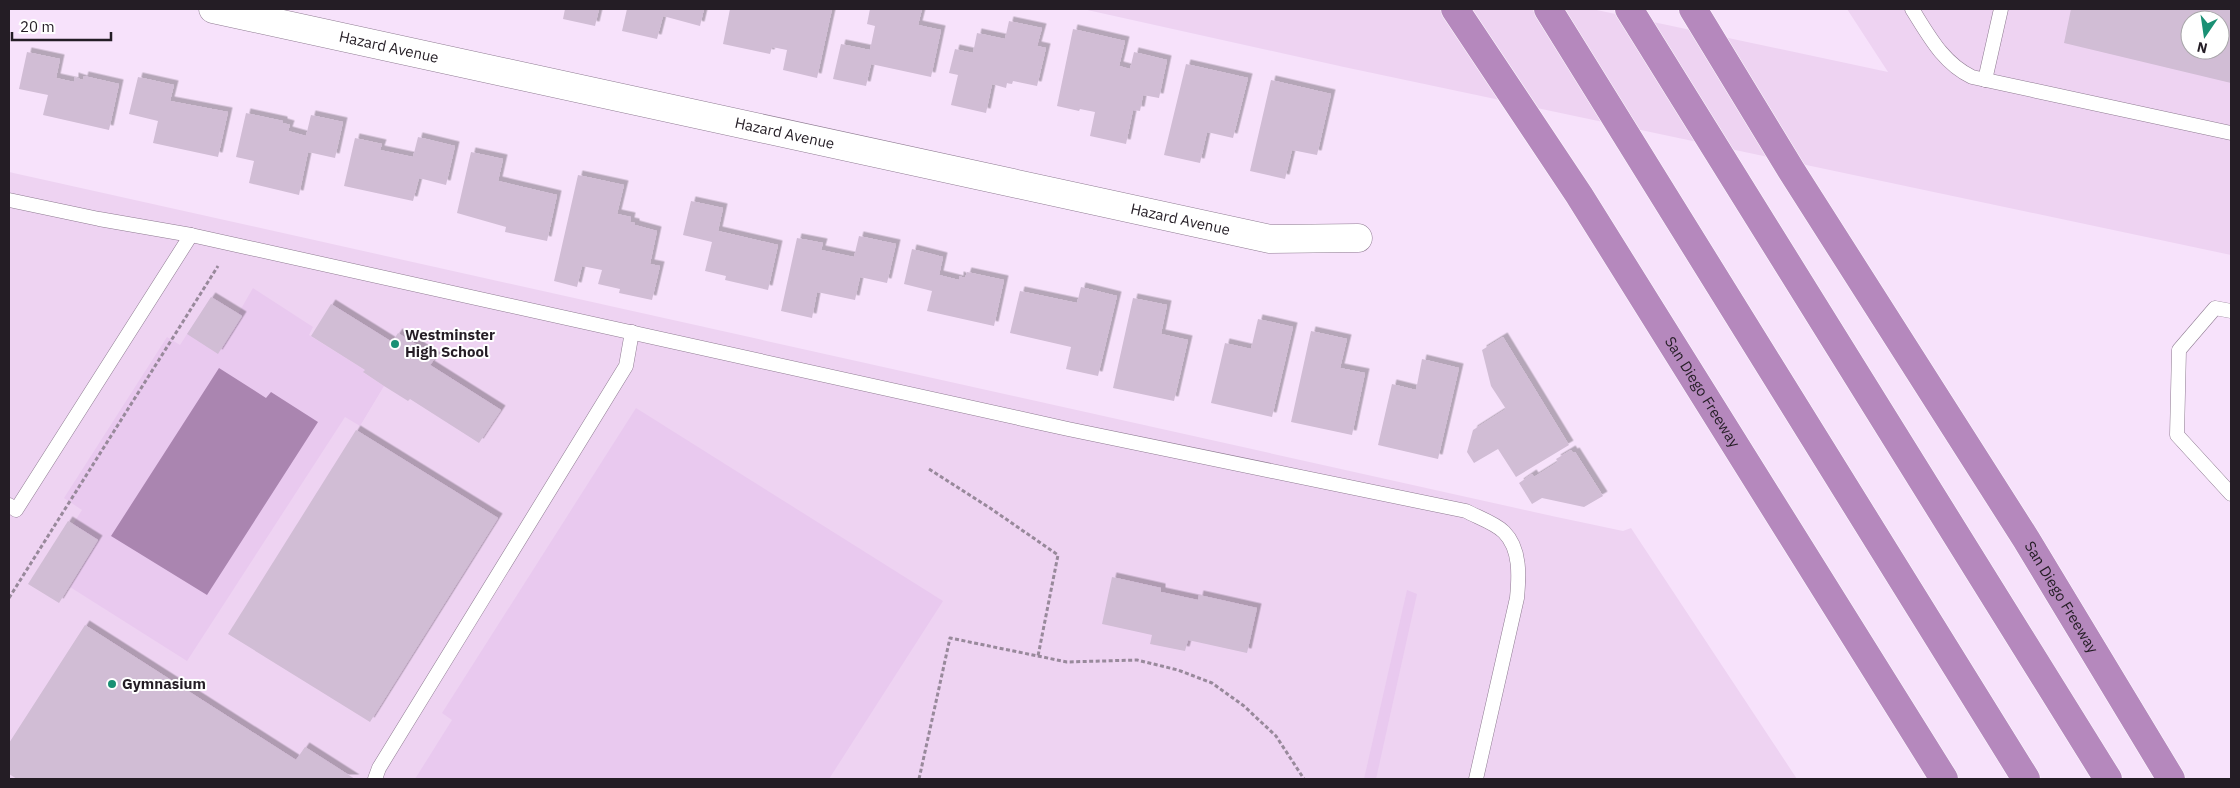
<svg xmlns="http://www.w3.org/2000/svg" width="2240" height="788" font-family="'IBM Plex Sans',sans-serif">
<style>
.built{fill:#eed3f2;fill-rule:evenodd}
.green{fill:#e9c9ef}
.water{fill:#aa85b0}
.building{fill:#d1bdd5;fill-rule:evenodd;filter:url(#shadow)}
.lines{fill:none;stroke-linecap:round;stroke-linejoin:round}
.lane-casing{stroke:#8e7b91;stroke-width:15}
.street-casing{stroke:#8e7b91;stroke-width:29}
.highway-casing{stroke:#fff;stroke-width:29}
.path{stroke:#98899b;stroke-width:3;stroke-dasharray:4 2.5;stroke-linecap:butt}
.lane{stroke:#fff;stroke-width:14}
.street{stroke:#fff;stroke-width:28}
.highway{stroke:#b588bd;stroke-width:28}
.poi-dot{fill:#199074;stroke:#fff;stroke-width:2}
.labels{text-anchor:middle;stroke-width:4;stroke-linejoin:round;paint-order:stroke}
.street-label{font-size:15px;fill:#241d25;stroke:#fff}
.poi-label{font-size:15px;font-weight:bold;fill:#241d25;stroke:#fff;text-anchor:start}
</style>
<defs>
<filter id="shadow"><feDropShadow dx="4.5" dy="-4.5" stdDeviation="0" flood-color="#0004"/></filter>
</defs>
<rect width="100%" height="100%" fill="#f7e2fb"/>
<!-- built -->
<g class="built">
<path d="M1083,9h509l296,63 -41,-63h384v246l-887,-188zM2190,20h30v30h-30z"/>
<path d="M9,172l1543,344 71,15 8,-3 166,251h-1788z"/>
</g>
<!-- green -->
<g class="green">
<path d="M253,288l60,39 -4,8 56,35 -1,3 20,13 -24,40 -15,-9 -158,244 -117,-74 28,-47 -25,-16 9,-14 -18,-12 103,-161 13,8 31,-48 27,17z"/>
<path d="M636,408l307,193 -114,178h-414l37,-59 -10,-7z"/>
<path d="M1407,590l10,4 -41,185h-12z"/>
</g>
<!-- water -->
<path class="water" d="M219,368l47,30 5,-6 47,30 -111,173 -96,-59z"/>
<!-- building -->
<g class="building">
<path d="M565,9h34l-4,17 -32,-7z"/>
<path d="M627,9h77l-4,17 -37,-10 -6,23 -35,-8z"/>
<path d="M730,9h102l-15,69 -34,-8 4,-20 -15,-3 -2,7 -47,-10z"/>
<path d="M870,9h52l-4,16 23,5 -10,47 -60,-13 -5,22 -33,-7 8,-35 29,6 5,-24 -8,-2z"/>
<path d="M2071,9h160v74l-167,-40zM2190,20h30v30h-30z"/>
<path d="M1009,21l33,7 -5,18 9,2 -9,38 -24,-5 -1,3 -5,-1 -1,5 -14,-4 -6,29 -35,-8 7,-30 -9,-2 6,-24 18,4 4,-20 28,6z"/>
<path d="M1073,29l52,12 -6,25 11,3 4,-17 33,8 -8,38 -16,-3 -3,16 -7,-1 -7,34 -36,-8 5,-24 -15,-3 -1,2 -22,-5z"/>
<path d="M27,52l33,7 -4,19 18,4v-5l9,3 1,-4 35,8 -10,46 -66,-15 5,-20 -29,-6z"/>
<path d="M1186,64l62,14 -15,60 -26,-6 -7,31 -36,-8z"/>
<path d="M138,77l36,8 -4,16 58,11 -10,45 -65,-14 5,-22 -29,-7z"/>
<path d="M1271,80l60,14 -14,61 -25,-5 -7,29 -35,-8z"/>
<path d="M246,113l37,8v2l7,2 -2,6 18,5 5,-21 32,7 -8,36 -27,-6 -9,43 -50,-12 5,-22 -18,-4z"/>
<path d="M418,137l37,9 -9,39 -27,-7 -6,23 -69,-15 11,-48 27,6 -2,6 33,7z"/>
<path d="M471,152l32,7 -5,22 59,14 -10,46 -42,-9 1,-5 -49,-14z"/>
<path d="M578,175l46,10 -7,29 14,3 -1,5 5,1v2l22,6 -7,33 10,2 -8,34 -33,-7 1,-4 -22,-5 4,-14 -20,-4 -5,21 -23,-6z"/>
<path d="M691,201l32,7 -5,23 60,14 -10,45 -43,-10 1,-4 -21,-5 7,-29 -29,-7z"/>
<path d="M859,236l37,8 -9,39 -27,-6 -5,23 -38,-8 -5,26 -31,-7 16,-73 26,5 -2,7 33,7z"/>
<path d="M912,249l31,8 -4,18 20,5v-4l6,2 2,-6 37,8 -10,46 -67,-15 5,-20 -28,-7z"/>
<path d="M1081,287l36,9 -19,80 -32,-7 5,-22 -61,-14 10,-42 57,12z"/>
<path d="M211,297l31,19 -24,38 -31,-20z"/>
<path d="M1133,298l34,7 -6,29 27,6 -14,61 -61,-13z"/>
<path d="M331,304l61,38 6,-9 38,24 -6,8 71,45 -22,33 -69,-44 -2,2 -24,-15 -21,-14 2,-2 -54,-34z"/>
<path d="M1258,319l35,8 -21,90 -61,-14 14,-60 26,6z"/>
<path d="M1311,331l36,8 -7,29 25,5 -13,62 -61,-13z"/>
<path d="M1503,337l66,108 -53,32 -18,-28 -24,14 -7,-11 6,-22 33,-21 -15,-23 -9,-36z"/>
<path d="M1422,359l37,9 -21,91 -60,-14 14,-61 24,6z"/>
<path d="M356,430l142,88 -128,204 -142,-88z"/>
<path d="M1571,450l2,3 2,-1 28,44 -19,11 -42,-9 -10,6 -13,-21 13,-9 2,3 24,-15 -2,-3z"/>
<path d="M68,521l30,19 -39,63 -31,-19z"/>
<path d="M1112,577l49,11v4l37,8 1,-5 58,13 -10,45 -59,-13 -3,11 -35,-7 2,-9 -50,-11z"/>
<path d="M85,625l211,135 9,-13 50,32h-338l-8,-5v-31z"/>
</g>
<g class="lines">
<defs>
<g id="lane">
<path d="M1912,9c17,27 31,54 60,68l259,56"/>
<path d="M1985,80l16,-71"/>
<path d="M9,200l90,19 92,16 877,194 398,82c11,6 29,12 38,21 17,17 15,45 13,66l-41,181"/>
<path d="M2231,311l-16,-3 -36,42 -2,85 54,59"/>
<path d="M9,505l7,5 175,-275"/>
<path d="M375,779l4,-11 247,-402 6,-34"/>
</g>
<g id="street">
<path id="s1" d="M213,9l1057,230 88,-1"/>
</g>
<g id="highway">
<path id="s2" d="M1455,9l124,186 365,584"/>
<path d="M1548,9l478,770"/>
<path d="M1629,9l479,770"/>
<path id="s3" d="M1693,9l98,161 235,369 145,240"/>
</g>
</defs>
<!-- lane casing -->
<use href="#lane" class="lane-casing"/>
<!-- street casing -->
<use href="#street" class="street-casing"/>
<!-- highway casing -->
<use href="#highway" class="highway-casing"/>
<!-- path -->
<g class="path">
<path d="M929,469l61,39 68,47 -20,101"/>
<path d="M9,598l209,-332"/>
<path d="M919,779l31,-141 117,24 70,-2 41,10 34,13 32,23 32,30 28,43"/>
</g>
<!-- lane -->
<use href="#lane" class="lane"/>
<!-- street -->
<use href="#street" class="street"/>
<!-- highway -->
<use href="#highway" class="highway"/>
</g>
<!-- markers -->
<g class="poi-dot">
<circle cx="395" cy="344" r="5"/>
<circle cx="112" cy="684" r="5"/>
</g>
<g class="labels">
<!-- street labels -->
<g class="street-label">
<text dy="5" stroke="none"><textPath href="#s1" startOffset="180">Hazard Avenue</textPath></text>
<text dy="5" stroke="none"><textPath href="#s1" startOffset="585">Hazard Avenue</textPath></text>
<text dy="5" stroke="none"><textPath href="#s1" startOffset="990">Hazard Avenue</textPath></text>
<text dy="5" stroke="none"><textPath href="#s2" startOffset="456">San Diego Freeway</textPath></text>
<text dy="5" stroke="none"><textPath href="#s3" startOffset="694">San Diego Freeway</textPath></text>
</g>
<!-- poi labels -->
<g class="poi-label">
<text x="405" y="340">Westminster<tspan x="405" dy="17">High School</tspan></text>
<text x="122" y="689">Gymnasium</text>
</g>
</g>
<!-- border -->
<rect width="2240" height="788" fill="none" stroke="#241d25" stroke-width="20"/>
<!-- north arrow -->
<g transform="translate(2205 35) rotate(193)"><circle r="24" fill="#ffffff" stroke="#a7a5a8"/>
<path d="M0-4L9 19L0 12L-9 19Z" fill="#199074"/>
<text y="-8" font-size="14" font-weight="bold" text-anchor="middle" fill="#241d25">N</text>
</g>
<!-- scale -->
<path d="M12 32v8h99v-8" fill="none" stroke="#241d25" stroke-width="2.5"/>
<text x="20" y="32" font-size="15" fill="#241d25" stroke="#ffffff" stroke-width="4" paint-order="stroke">20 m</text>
</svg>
